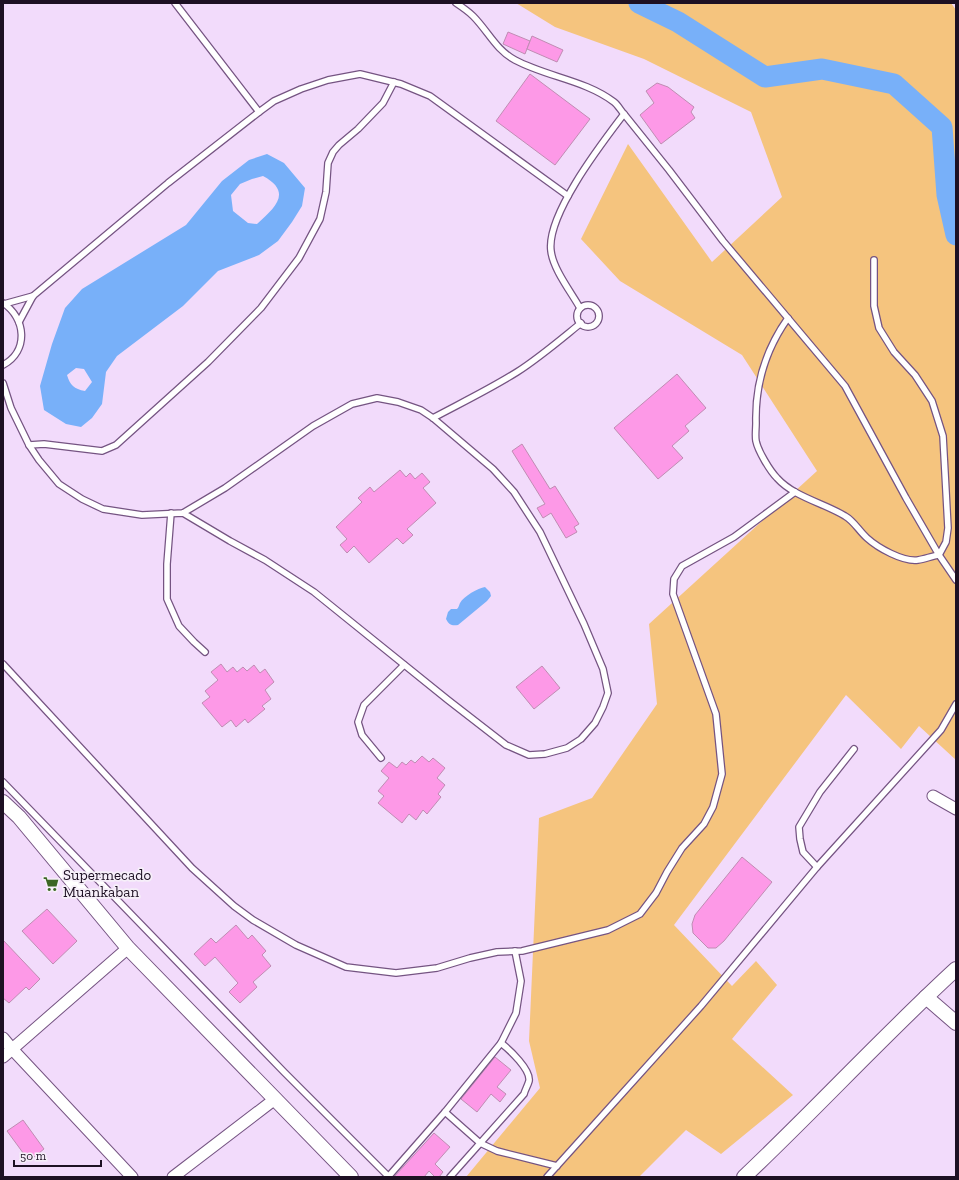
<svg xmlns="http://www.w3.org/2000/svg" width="959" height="1180" font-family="'Zilla Slab',serif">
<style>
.green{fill:#f5c47e}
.water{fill:#78b0f9;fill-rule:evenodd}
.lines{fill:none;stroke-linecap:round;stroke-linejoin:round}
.river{stroke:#78b0f9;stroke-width:21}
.building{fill:#fd99e7;stroke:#c08cb3}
.service-casing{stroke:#755482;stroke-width:8}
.minor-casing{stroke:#755482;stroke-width:13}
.tertiary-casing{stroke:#755482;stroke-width:16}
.service{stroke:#fff;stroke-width:5.5}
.minor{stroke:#fff;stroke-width:11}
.tertiary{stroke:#fff;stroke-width:14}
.labels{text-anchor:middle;stroke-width:3.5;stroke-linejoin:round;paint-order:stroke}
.poi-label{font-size:15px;fill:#1d1023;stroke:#f6eff9;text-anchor:start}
</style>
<rect width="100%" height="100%" fill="#f2dbfb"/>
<!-- green -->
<path class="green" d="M516,3h435l5,7v750l-37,-34 -18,23 -55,-54 -172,230 58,61 24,-25 21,24 -45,54 61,56 -72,59 -35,-24 -47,47h-173l74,-89 -11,-47 10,-223 53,-20 65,-94 -8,-80 168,-153 -75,-116 -122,-74 -39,-42 47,-95 84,118 70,-65 -31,-85 -107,-53 -89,-32z"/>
<!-- water -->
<g class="water">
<path d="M267,154l17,9 21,25 -3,18 -10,16 -14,19 -19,14 -41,16 -35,35 -66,50 -11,16 -4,32 -10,14 -11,9 -15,-3 -22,-14 -4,-24 12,-42 13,-36 17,-19 104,-64 36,-44 27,-21zM263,176c30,16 12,32 -6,48l-9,-1 -15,-12 -2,-16 9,-11 12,-5zM76,368l8,1 8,13 -7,9c-11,-2 -15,-6 -18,-16z"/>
<path d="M485,587l5,5 1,4 -4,5 -29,24c-6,1 -9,0 -12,-6l2,-7 3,-3h6c2,-2 2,-4 3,-6 4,-7 18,-15 25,-16z"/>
</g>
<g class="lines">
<!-- river -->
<path class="river" d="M639,3l39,19 87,55 57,-8 72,15 48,43 5,68 9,40"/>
</g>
<!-- building -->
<g class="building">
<path d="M508,32l22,9 -5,13 -22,-10z"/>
<path d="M532,36l31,14 -6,12 -30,-13z"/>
<path d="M530,74l60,45 -35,46 -59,-44z"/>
<path d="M657,83l11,4 26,20 -3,5 4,6 -34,26 -21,-29 14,-12 -8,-12z"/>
<path d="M677,374l29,34 -21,18 4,5 -17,15 11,12 -25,21 -44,-51z"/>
<path d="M522,444l28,45 5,-3 24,38 -5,3 3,5 -11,6 -15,-25 -8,5 -6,-10 8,-4 -33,-53z"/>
<path d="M400,470l6,7 4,-4 5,6 7,-6 8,9 -7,6 13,15 -29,26 6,6 -10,9 -6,-6 -28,25 -15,-17 -7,7 -7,-8 7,-6 -11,-12 26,-25 -4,-4 12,-11 4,5z"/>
<path d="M221,664l6,8 6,-5 4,5 6,-5 4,4 7,-6 6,8 5,-4 9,13 -9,8 6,9 -9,7 3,3 -17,14 -3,-4 -9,8 -5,-7 -9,7 -20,-24 8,-6 -5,-6 13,-11 -7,-8z"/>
<path d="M542,666l18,22 -26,21 -18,-22z"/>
<path d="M422,756l7,6 4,-4 12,10 -8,10 8,7 -7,9 3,3 -14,17 -4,-4 -7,10 -7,-6 -7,9 -24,-20 6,-7 -6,-5 11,-13 -8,-7 8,-9 8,6 5,-6 4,3 5,-5 4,3z"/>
<path d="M742,857l30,25 -48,59 -8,7h-8l-15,-15 -1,-9 3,-9z"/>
<path d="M47,909l30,32 -24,23 -31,-33z"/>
<path d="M236,925l12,14 4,-4 14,16 -4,4 9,11 -18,16 4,5 -17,16 -11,-11 9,-9 -23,-26 -10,9 -11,-12 17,-16 5,5z"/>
<path d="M3,940l37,39 -11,11 -3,-3 -17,16 -6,-5z"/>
<path d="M495,1057l16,13 -14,17 9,7 -6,8 -9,-8 -14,18 -16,-13z"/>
<path d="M23,1120l21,29 -15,12 -22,-30z"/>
<path d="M434,1133l16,14 -15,17 8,8 -4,5h-4l-6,-6 -5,6h-30z"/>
</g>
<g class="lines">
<defs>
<g id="service">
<path d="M175,3l84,109"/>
<path d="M456,3c6,4 12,8 17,13 15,15 23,34 42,44 32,17 70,20 99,42 4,3 7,9 10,12"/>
<path d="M3,303c23,15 26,48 0,62"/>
<path d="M4,304l29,-8"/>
<circle cx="588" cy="316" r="11"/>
<path d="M580,308c-9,-16 -27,-39 -29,-57 -5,-36 51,-108 73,-137l45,56 54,71 122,145 61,112 33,57 17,25"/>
<path d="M788,318c-22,31 -33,67 -32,105 0,6 -1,13 0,18 2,10 14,30 21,37 17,19 47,25 68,38 9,5 14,15 22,22 11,10 36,24 51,22 7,-1 14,-4 21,-5l7,-13 2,-14 -5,-92 -11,-35 -17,-26 -21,-23 -15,-24 -5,-22v-46"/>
<path d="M19,322l14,-26 135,-113 91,-71 15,-11 27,-12 27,-9 32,-6 41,10 29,12 138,100"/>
<path d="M3,383l8,25 18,37 10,15 20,24 23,15 21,10 39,6 41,-2 42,-25 88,-62 39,-22 25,-6 21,4 23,8 12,8 60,51 21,23 26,40 44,92 19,45 5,24 -5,14 -8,16 -14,16 -14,9 -22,6 -16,1 -23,-10 -58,-45 -134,-108 -49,-32 -35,-19 -47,-28"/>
<path d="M433,418c28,-15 57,-29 84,-46 22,-14 43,-32 64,-49"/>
<path d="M29,445l15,-1 58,7 14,-6 92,-83 53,-54 38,-50 21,-39 6,-27 2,-29 5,-11 6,-7 19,-16 25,-26 11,-21"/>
<path d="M171,513l-4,51v35l12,27 15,16 11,10"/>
<path d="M3,664l189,204 42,38 19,14 43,25 50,22 50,6 41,-5 33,-10 27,-6 25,-1 86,-21 32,-16 16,-21 11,-21 15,-24 22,-24 9,-17 9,-33 -6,-60 -43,-120 1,-15 8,-13 52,-29 61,-45"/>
<path d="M381,758l-19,-23 -4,-13 6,-17 40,-40"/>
<path d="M3,782l282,291 104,104"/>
<path d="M817,867l-14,-15 -3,-13 -1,-12 21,-35 34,-43"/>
<path d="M445,1112l35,31 17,8 60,15"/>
<path d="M388,1177l57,-65 56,-69 15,-30 5,-32 -6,-30"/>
<path d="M450,1177l74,-83c1,-4 4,-9 5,-13 2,-11 -19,-31 -28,-38"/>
<path d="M547,1177l154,-171 116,-139 124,-137 15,-26"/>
</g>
<g id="minor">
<path d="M933,796l23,13"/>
<path d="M3,1038l10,12 119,127"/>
<path d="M3,1057l125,-109"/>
<path d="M173,1177l102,-78"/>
</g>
<g id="tertiary">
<path d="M3,802l16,15 109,131 223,229"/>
<path d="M926,997l30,26"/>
<path d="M744,1177c72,-68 139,-141 212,-208"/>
</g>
</defs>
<!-- service casing -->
<use href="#service" class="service-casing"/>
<!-- minor casing -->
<use href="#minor" class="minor-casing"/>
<!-- tertiary casing -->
<use href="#tertiary" class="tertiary-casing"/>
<!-- service -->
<use href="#service" class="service"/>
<!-- minor -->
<use href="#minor" class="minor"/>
<!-- tertiary -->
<use href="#tertiary" class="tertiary"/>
</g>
<!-- icons -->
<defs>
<symbol id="supermarket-bare" viewBox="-9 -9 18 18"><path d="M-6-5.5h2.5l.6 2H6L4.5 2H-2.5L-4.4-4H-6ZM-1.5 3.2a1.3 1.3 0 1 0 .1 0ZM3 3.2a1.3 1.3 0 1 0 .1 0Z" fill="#3c6623" stroke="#f6eff9" stroke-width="2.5" paint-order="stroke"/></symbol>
</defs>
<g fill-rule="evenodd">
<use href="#supermarket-bare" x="40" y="873" width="22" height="22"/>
</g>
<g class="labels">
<!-- poi labels -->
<g class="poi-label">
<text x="63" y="880">Supermecado<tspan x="63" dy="17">Muankaban</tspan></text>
</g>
</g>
<!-- border -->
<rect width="959" height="1180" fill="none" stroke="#1d1023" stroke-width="8"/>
<!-- scale -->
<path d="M14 1160v6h87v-6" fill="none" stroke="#1d1023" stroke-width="2"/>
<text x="20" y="1160" font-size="12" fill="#1d1023" stroke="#f6eff9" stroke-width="3" paint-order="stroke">50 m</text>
</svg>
